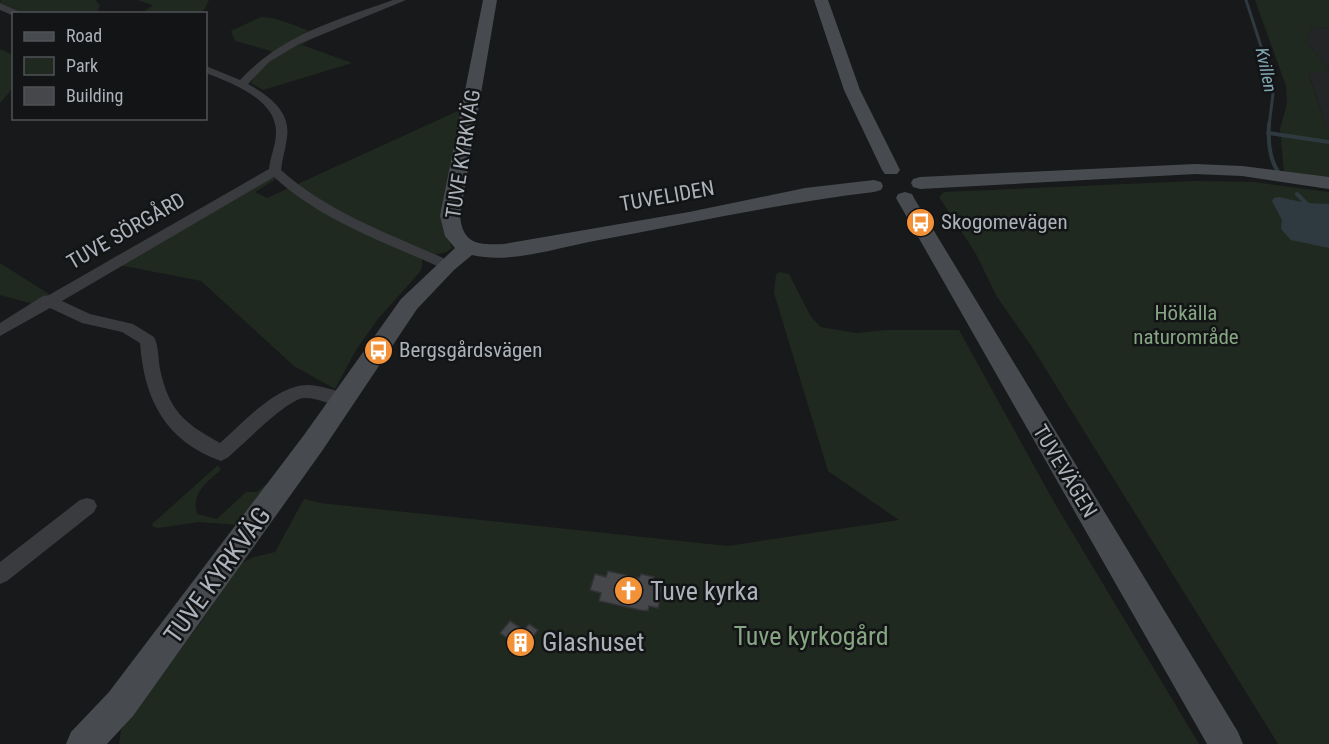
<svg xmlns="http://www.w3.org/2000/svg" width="1329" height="744" font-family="'Roboto Condensed',sans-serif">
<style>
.built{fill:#242527}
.green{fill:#202920}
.water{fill:#2e3a3f}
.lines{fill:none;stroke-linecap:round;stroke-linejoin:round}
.stream-far1{stroke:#2e3a3f;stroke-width:3}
.stream{stroke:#2e3a3f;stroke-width:4}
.building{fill:#45474a;stroke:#323336;stroke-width:1.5}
.street{fill:#393b3f;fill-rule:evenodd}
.secondary{fill:#474b4f;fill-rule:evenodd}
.labels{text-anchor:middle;stroke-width:5;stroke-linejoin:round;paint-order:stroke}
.far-water-label{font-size:18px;font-style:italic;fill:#82a7b5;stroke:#131415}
.street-label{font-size:21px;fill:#abb2ba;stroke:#131415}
.poi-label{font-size:21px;fill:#abb2ba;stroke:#131415;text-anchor:start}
.park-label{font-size:21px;fill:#86a582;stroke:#131415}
.near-street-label{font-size:26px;fill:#abb2ba;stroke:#131415}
.near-poi-label{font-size:26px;fill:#abb2ba;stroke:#131415;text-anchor:start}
.near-park-label{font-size:26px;fill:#86a582;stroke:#131415}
</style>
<rect width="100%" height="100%" fill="#18191a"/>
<!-- built -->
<g class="built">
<path d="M1329,27v43l-23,-29 6,-13z"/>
<path d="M1329,70v58h-3l-17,-55z"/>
</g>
<!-- green -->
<g class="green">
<path d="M95,0l5,5 -3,8 -73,1 -24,-11 1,-3z"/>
<path d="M137,0h72l-5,10 -6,3 -57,1 12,-9z"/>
<path d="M1255,0h74v27l-17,1 -6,13 23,29 -20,4 17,54h3v52l-45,-7 -4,-44 7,-26 -1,-17z"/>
<path d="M261,17c15,0 42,11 56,18l-15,10 50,18 -89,27 -12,-7 8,-14 15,-11 -3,-7 -36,-10 -4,-10z"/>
<path d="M0,49l13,6 1,32 -14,16z"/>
<path d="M460,110h5l-16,130 3,8 -6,4 -24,6v9l-3,6 -41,46 -22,31 -21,39 -41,-23 -93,-85 -87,-17 -5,-4 156,-87 11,6 -21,13 12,6z"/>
<path d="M1196,181l58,1 75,10v552h-51l-246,-397 -35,-50 -21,-43 -37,-57 5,-5z"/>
<path d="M0,263l49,31 -16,10 -33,-9z"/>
<path d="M779,272l10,2 22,43 10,10 35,6 29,-3h74l95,172 145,242h-1080l2,-14 80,-108 40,-59 13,-6 21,-5 29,-53 16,4 408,43 171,-26 -71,-49 -54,-178 2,-18z"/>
<path d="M218,465l3,5c-14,12 -30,23 -24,44l20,5 29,-27h11l13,-11 -32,44 -40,-3 -39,6 -6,-1 -1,-3z"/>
</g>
<!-- water -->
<path class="water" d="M1279,197l27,6 23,1v44l-38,-8 -10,-11 1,-9 -10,-19 2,-3z"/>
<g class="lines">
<!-- stream-far1 -->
<path class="stream-far1" d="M1246,0l24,74 3,20 -4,32"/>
<!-- stream -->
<g class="stream">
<path d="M1269,124c-1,17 0,37 11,50"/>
<path d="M1268,133l61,9"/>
<path d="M1297,194l13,13"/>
</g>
</g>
<!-- building -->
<g class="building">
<path d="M608,571l31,7 2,-4 13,3 -2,6 11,3 -5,22 -9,-2 -1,5 -8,-1 -41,-9 2,-8 -11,-3 5,-16 11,3z"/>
<path d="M510,621l14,9 5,-6 9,6 -14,20 -24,-17z"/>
</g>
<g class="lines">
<!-- street -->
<g class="street">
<path d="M393,0h13l-107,44 -30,18 -21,22c20,11 43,27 39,53 -1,11 -5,22 -6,33 49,44 112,65 171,92l2,3 -2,3h-10c-58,-26 -120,-47 -168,-91l-212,124 28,13 43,10 21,13c5,9 4,22 6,32 9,42 24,54 60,74 23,-20 57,-59 89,-58 14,1 28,6 41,10l3,5 -3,5c-14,4 -31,-8 -46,-7 -17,1 -61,47 -77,60l-6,3c-56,-20 -77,-62 -81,-118l-18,-11 -40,-9 -32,-15 -50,28v-13l43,-27 6,-1 220,-126c1,-12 7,-24 7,-36 1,-34 -45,-50 -70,-60v-7l34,14c43,-46 95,-59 153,-80z"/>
<path d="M0,3l20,9 1,2h-7v2l-14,-6z"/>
<path d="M87,498l7,2 3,6 -3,6 -87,69 -7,3v-22l80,-62z"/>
</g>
<!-- secondary -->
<g class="secondary">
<path d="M483,0h14l-37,216c3,29 19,29 44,28l185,-32 116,-24 69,-8 7,2 2,4 -2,4 -7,2c-94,11 -186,32 -280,49 -38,7 -83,23 -122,14l-18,15 -37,39 -95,142 -189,265 -26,28h-41l5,-12 38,-40 195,-257 97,-136 54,-51 -10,-12 -5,-20z"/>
<path d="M814,0h14l32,90 40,80 -3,4h-12l-3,-4 -38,-80z"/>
<path d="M1195,164l47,2 87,11v12l-87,-13 -47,-2 -275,15 -7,-2 -2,-4 2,-4 7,-2z"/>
<path d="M905,192l7,2 2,4 324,534 5,12h-36l-311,-546 2,-4z"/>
</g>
</g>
<!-- icons -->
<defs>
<symbol id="bus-disc" viewBox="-11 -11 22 22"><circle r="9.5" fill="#f39138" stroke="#131415"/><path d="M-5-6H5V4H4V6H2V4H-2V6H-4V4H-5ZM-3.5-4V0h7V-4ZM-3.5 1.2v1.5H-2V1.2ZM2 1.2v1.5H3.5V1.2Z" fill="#fff"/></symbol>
<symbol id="church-disc" viewBox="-11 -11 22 22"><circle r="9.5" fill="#f39138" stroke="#131415"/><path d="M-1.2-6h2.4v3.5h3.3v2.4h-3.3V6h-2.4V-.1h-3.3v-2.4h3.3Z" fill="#fff"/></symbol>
<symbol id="building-disc" viewBox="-11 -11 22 22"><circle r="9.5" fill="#f39138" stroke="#131415"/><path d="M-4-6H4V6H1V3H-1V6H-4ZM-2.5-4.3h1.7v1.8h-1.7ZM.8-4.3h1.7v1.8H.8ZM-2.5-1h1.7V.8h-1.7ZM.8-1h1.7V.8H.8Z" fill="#fff"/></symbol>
</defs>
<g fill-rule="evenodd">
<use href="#bus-disc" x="904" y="206" width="33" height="33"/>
<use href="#bus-disc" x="362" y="334" width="33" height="33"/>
<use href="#church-disc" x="612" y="574" width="33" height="33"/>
<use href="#building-disc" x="504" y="626" width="33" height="33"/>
</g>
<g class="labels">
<!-- far-water labels -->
<g class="far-water-label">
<text transform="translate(1266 70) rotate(78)" y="6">Kvillen</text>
</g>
<!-- street labels -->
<g class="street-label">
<text transform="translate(463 154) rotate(-81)" y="7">TUVE KYRKVÄG</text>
<text transform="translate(667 196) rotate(-10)" y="7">TUVELIDEN</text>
<text transform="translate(126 231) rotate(-30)" y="7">TUVE SÖRGÅRD</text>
<text transform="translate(1065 471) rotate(59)" y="7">TUVEVÄGEN</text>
</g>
<!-- poi labels -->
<g class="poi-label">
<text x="941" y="229">Skogomevägen</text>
<text x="399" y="357">Bergsgårdsvägen</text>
</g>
<!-- park labels -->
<g class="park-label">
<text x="1186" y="320">Hökälla<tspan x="1186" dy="24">naturområde</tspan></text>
</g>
<!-- near-street labels -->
<g class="near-street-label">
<text transform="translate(217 575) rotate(-54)" y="9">TUVE KYRKVÄG</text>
</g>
<!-- near-poi labels -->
<g class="near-poi-label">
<text x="650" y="600">Tuve kyrka</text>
<text x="542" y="651">Glashuset</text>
</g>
<!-- near-park labels -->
<g class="near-park-label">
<text x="811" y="645">Tuve kyrkogård</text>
</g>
</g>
<!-- legend -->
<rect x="12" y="12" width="195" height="108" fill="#131415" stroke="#505357" stroke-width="1.5"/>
<rect x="24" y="32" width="30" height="9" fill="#474b4f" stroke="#505357" stroke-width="1.5"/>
<text x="66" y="42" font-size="18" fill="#abb2ba">Road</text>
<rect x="24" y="57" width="30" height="18" fill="#202920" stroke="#505357" stroke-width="1.5"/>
<text x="66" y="72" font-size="18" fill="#abb2ba">Park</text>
<rect x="24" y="87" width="30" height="18" fill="#45474a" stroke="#505357" stroke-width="1.5"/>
<text x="66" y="102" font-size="18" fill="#abb2ba">Building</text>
</svg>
